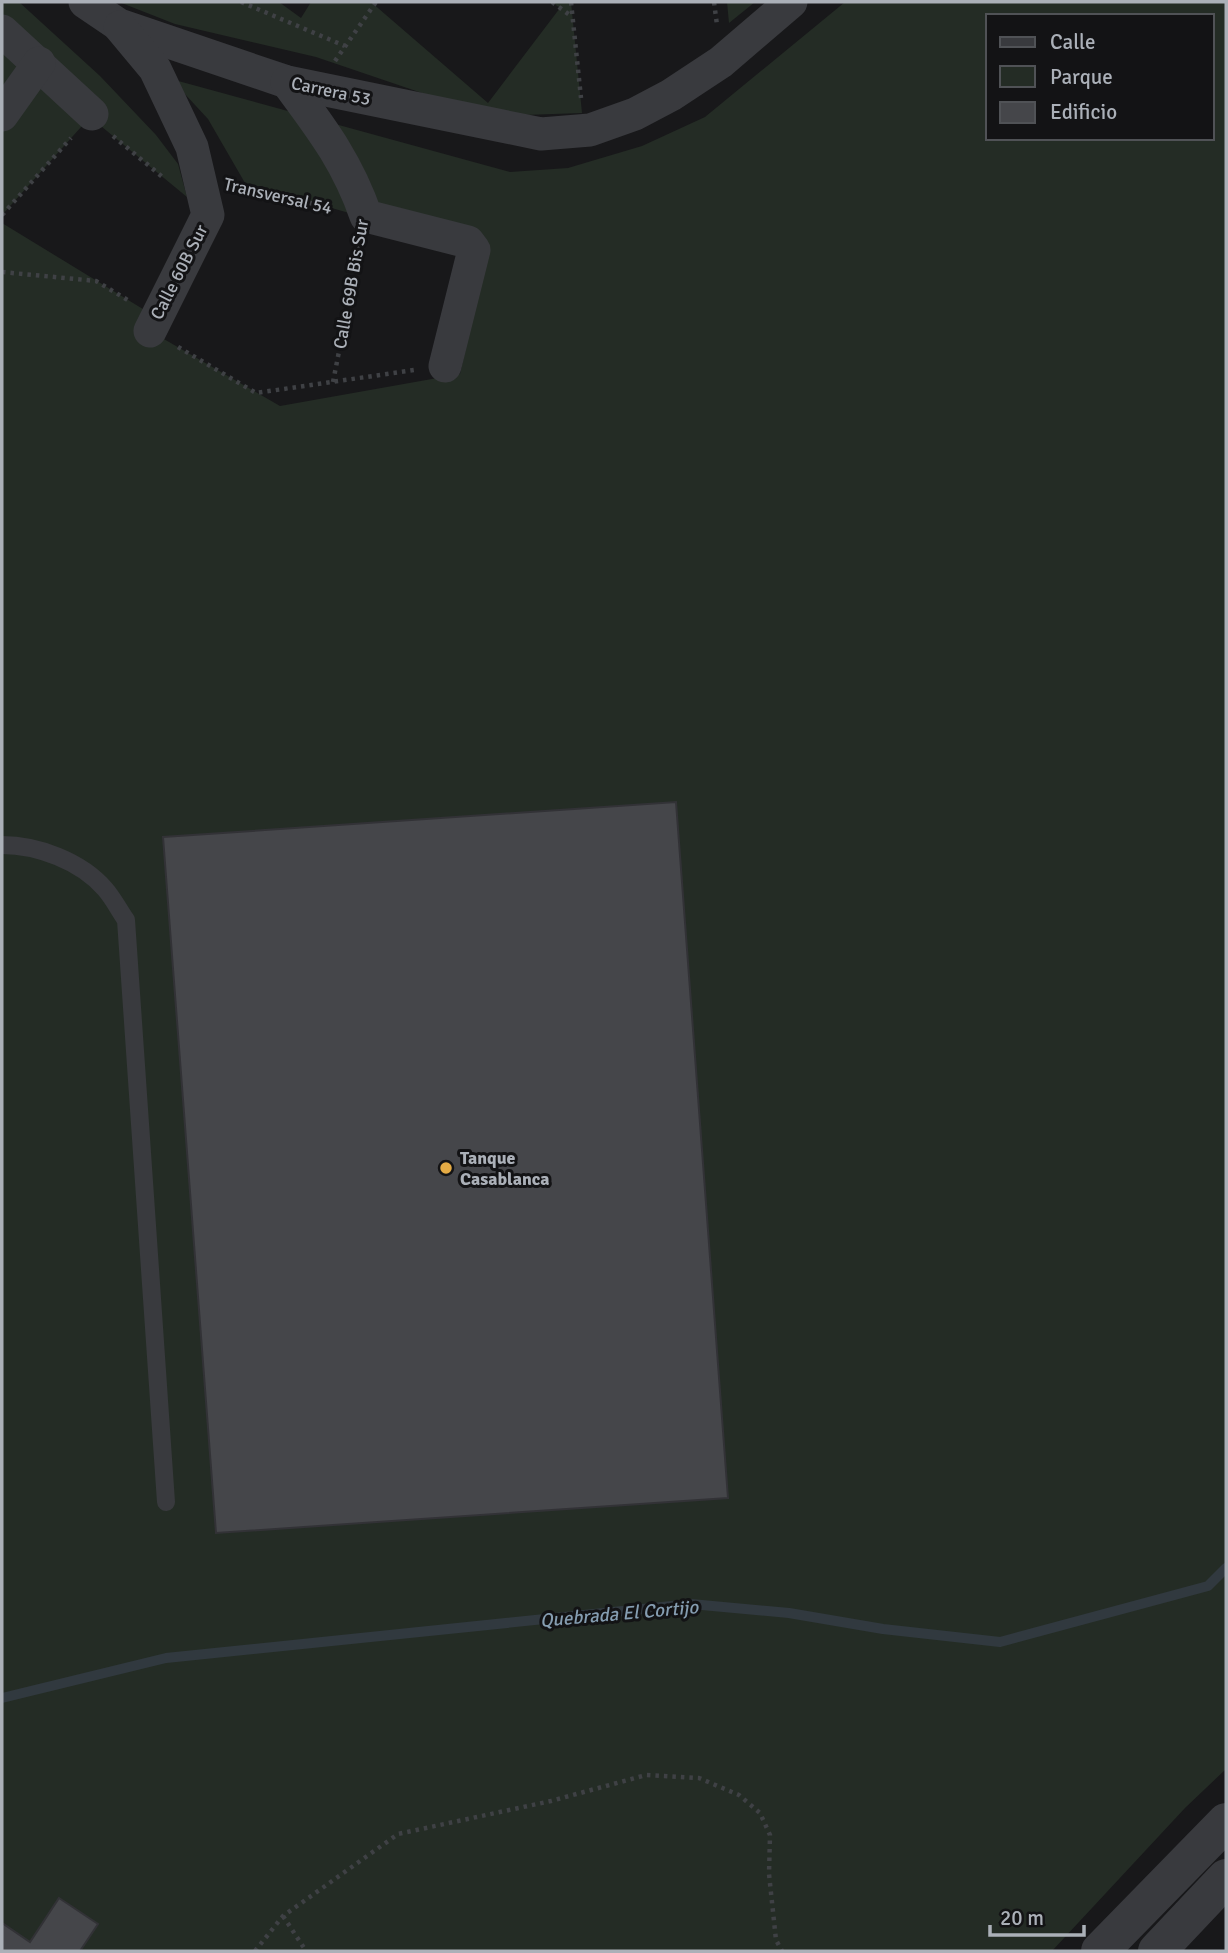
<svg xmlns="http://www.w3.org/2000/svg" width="1228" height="1953" font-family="Signika,sans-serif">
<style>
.green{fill:#242c25;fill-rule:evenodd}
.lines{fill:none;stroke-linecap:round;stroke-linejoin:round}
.stream{stroke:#31393f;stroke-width:10}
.building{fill:#45464a;stroke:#323236;stroke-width:2}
.path{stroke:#3f4145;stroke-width:4.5;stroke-dasharray:3.5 5;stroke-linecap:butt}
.service{stroke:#393a3e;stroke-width:18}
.minor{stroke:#393a3e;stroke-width:33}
.tertiary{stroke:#393a3e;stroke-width:38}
.poi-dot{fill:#e4ab45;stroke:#131315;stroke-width:2.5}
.labels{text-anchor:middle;stroke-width:6;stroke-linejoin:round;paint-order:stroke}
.street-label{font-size:18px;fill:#abb0b8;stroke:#131315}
.poi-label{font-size:18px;font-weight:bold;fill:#abb0b8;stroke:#131315;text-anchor:start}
.water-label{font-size:19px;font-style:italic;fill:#859db1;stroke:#131315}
</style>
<rect width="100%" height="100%" fill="#18181a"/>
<!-- green -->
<g class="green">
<path d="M2,2h17l81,74 56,59 22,29 9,33 -97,-80 -88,98z"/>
<path d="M119,2h160l22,16 10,-16h60l117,101 72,-95 -8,-6h19l11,111 -58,2 -52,-5 -156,-53 -141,-33z"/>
<path d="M727,2h28l-26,21z"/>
<path d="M845,2h381v1767l-41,39 -133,143h-1050v-1728l154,94 -6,14 130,75 180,-32 27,-121 -242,-70 -37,-64 -37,-40 339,93 58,-4 74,-22 63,-29zM988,16h224v122h-224z"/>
</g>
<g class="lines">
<!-- stream -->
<path class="stream" d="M2,1698l164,-40 525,-54 98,9 94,16 117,13 208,-56 18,-18"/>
</g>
<!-- building -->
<g class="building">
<path d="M676,802l52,696 -512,35 -53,-696z"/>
<path d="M59,1898l39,26 -18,27h-78v-28l28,19z"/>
</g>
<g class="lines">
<!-- path -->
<g class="path">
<path d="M241,2l104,44"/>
<path d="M552,2l19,14"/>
<path d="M571,2l10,96"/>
<path d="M714,2l3,23"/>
<path d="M335,61l41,-59"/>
<path d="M113,136l52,43"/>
<path d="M234,186l94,21"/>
<path d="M2,215l69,-77"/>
<path d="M2,272l94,9 35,21"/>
<path d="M178,347l78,46 158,-23"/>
<path d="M333,382l27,-137"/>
<path d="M283,1916l23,35"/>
<path d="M255,1951l28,-35 115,-82 153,-33 95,-26 53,3 40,17 21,18 10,22 -1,39 7,66 6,11"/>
</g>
<!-- service -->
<path class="service" d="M2,845c35,0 79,16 103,44 8,9 14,21 21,31l40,582"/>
<!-- minor -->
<g class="minor">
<path d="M85,2l34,23 168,57 254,52 49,-4 45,-16 36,-19 50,-33 70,-60"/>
<path d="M120,27l35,42 37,78 16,68 -58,116"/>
<path d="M2,31l90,83"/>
<path d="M287,82c34,46 60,79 79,134l102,26 6,8 -29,116"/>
<path d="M2,115l37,-52"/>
</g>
<!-- tertiary -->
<g class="tertiary">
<path d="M1100,1951l126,-129"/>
<path d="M1157,1951l69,-73"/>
</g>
</g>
<!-- markers -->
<circle class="poi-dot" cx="446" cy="1168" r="7"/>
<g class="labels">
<!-- street labels -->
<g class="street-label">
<text transform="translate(331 91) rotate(12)" y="6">Carrera 53</text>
<text transform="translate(278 196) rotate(13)" y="6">Transversal 54</text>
<text transform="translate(179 272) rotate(-63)" y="6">Calle 60B Sur</text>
<text transform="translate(351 284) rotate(-80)" y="6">Calle 69B Bis Sur</text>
</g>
<!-- poi labels -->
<g class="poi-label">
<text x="460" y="1164">Tanque<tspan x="460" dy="21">Casablanca</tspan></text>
</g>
<!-- water labels -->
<g class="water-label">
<text transform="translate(619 1613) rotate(-5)" y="7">Quebrada El Cortijo</text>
</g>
</g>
<!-- border -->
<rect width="1228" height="1953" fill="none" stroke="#abb0b8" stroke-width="7"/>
<!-- legend -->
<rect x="986" y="14" width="228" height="126" fill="#131315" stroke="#505256" stroke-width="2"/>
<rect x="1000" y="37" width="35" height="10" fill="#393a3e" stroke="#505256" stroke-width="2"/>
<text x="1050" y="49" font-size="21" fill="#abb0b8">Calle</text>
<rect x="1000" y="66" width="35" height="21" fill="#242c25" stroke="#505256" stroke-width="2"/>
<text x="1050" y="84" font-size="21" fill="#abb0b8">Parque</text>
<rect x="1000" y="102" width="35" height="21" fill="#45464a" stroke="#505256" stroke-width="2"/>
<text x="1050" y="119" font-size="21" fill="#abb0b8">Edificio</text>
<!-- scale -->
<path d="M990 1925v10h94v-10" fill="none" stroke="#abb0b8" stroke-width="3.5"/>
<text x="1000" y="1925" font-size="21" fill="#abb0b8" stroke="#131315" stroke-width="5" paint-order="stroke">20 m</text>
</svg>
